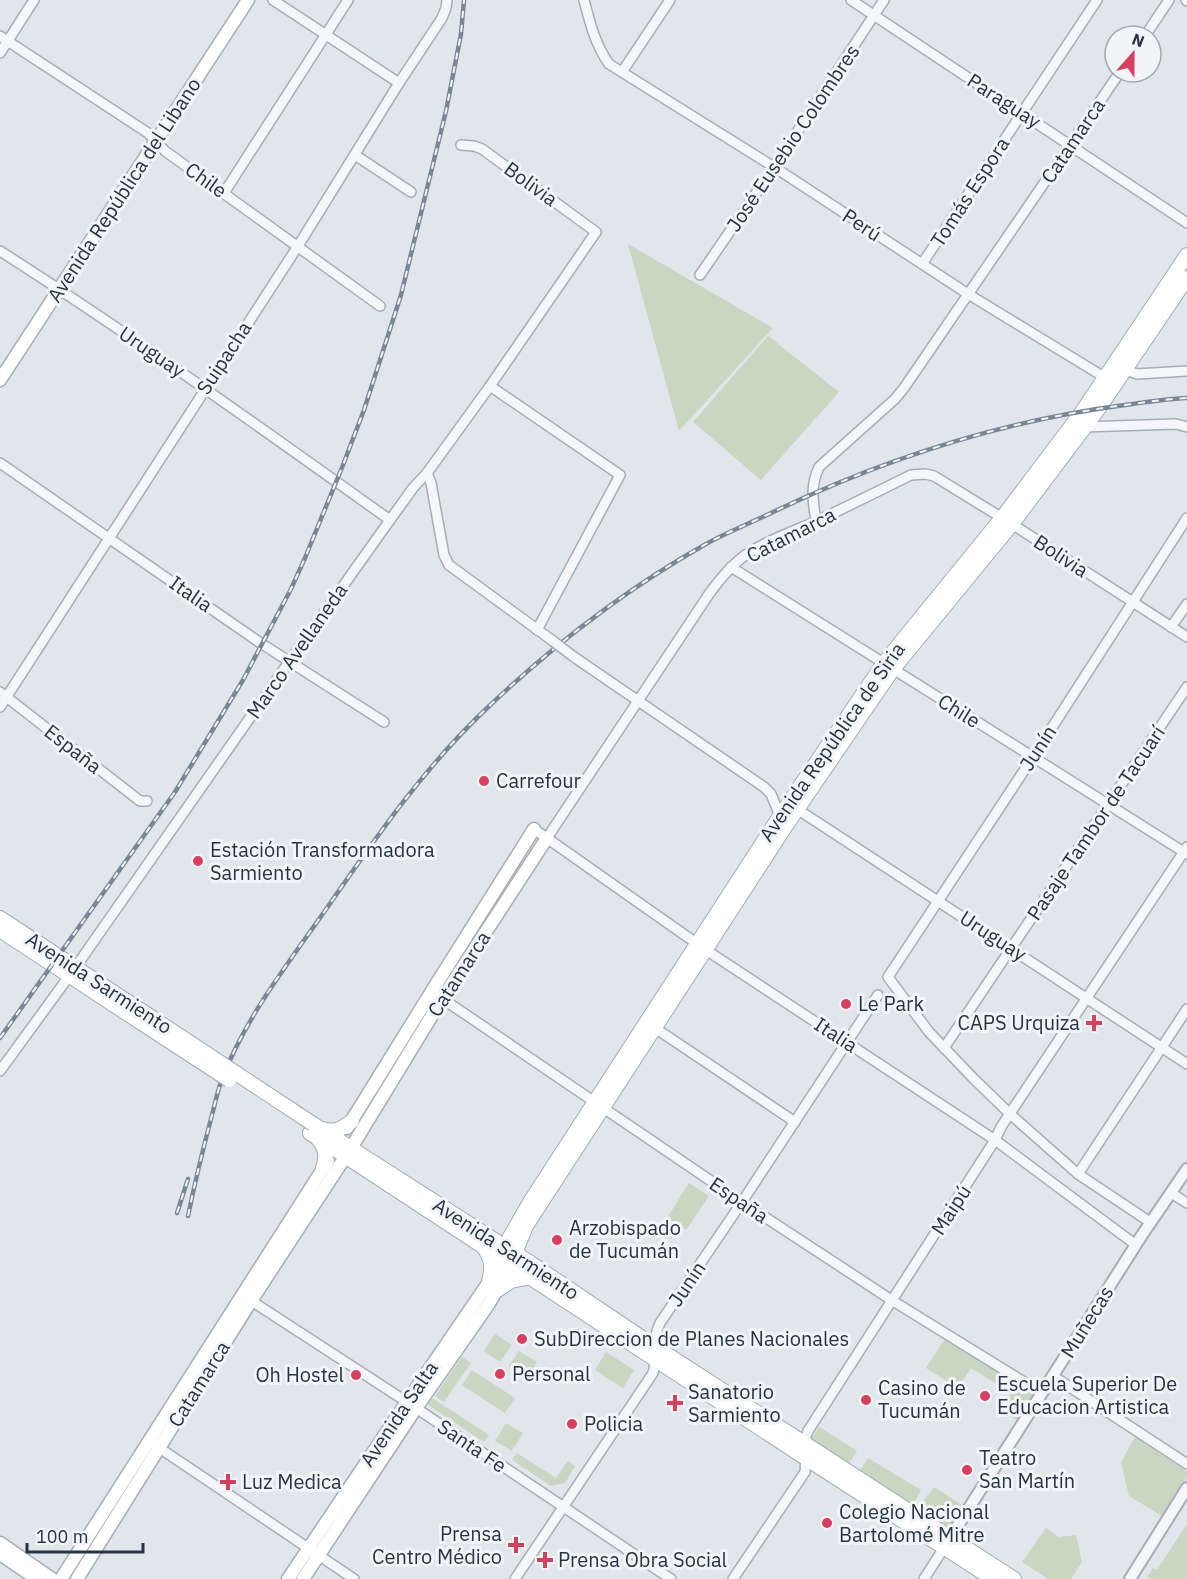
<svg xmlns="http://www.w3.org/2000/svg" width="1187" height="1579" font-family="'IBM Plex Sans',sans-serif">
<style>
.green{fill:#c8d6c2}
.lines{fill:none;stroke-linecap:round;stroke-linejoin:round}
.minor-casing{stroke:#a6adb6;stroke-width:12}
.tertiary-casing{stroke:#a6adb6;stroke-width:14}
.secondary-casing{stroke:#a6adb6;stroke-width:15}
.primary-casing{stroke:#a0abb8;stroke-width:16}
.minor{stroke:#f5f6f9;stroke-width:9}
.tertiary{stroke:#f5f6f9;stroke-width:10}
.secondary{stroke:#fff;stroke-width:12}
.primary{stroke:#fff;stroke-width:14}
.rail-casing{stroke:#798696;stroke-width:4.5}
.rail{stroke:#f1f5f8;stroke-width:2;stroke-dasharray:7;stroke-linecap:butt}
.minor-bridge-casing{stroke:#a6adb6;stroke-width:12;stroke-linecap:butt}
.primary-bridge-casing{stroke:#a0abb8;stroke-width:16;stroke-linecap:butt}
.minor-bridge{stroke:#f5f6f9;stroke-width:9}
.primary-bridge{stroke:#fff;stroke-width:14}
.poi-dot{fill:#d93e5f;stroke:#f1f5f8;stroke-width:2}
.labels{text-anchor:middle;stroke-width:6;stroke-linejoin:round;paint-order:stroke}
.street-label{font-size:20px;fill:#283444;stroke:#f1f5f8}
.poi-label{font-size:20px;fill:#283444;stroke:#f1f5f8;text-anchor:start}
</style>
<rect width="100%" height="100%" fill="#e1e6eb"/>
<!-- green -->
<g class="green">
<path d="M628,244l145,84 -94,103z"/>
<path d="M768,336l71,56 -78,88 -68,-58z"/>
<path d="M689,1183l20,13 -23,34 -19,-12z"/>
<path d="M495,1334l17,11 -12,17 -16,-11z"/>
<path d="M945,1339l90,57 -16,25 -18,-11 10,-17 -40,-25 -13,20 -32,-20z"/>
<path d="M519,1351l18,11 -10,16 -18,-12z"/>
<path d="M606,1352l28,18 -11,18 -28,-18z"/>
<path d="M462,1357l9,6 -27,39 -9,-6z"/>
<path d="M472,1370l43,28 -10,15 -43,-28z"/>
<path d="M432,1398l57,37 -5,7 -56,-37z"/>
<path d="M506,1423l17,10 -11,18 -17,-10z"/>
<path d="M819,1427l38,24 -9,14 -38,-24z"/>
<path d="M1135,1437l52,35v5l-25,39 -33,-20 -8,-34z"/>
<path d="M517,1453l39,25 12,-17 7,5 -10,17 -14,3 -39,-26z"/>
<path d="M868,1458l53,32 -8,15 -54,-33z"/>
<path d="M934,1487l31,20 -15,31 -35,-26z"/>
<path d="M1187,1524v55h-36l-4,-2 6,-9 4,2z"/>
<path d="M1046,1528l13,9 17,-2 6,27 -11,17h-23l-26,-17z"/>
</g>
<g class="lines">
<defs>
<g id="minor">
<path d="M273,0l126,83"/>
<path d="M584,0c6,23 11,44 25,64l165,103 194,127 141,86"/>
<path d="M851,0l336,223"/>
<path d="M1186,0l1,1"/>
<path d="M0,36l148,97 17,18 215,155"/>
<path d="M1145,36l24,-36"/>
<path d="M0,53l34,-53"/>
<path d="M622,72l48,-72"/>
<path d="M355,155l56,37"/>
<path d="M224,193l124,-193"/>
<path d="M0,251c133,85 261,177 390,269"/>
<path d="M922,264l175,-264"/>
<path d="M700,275l74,-108 110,-167"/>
<path d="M1126,370l11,4 50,-3"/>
<path d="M490,386l130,89 -83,155"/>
<path d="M1082,427l94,-3 11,3"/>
<path d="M0,463l262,181 122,78"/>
<path d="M427,473l4,10 13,72 5,10 104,76"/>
<path d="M816,521c-3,-19 -6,-35 3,-54l76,-68 9,-11 216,-316"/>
<path d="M731,567l456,287"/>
<path d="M1171,627l16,-23"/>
<path d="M574,657l190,130 7,7 9,22 3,1"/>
<path d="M0,692l140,109h7"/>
<path d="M0,707l298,-461 101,-163 43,-65 4,-10 1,-8"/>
<path d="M797,809l390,255"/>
<path d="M534,829l172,121 289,190 141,105"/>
<path d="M547,838l162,-244c11,-15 23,-30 38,-40 22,-15 48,-23 72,-34 31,-15 62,-30 92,-45l14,-1 9,2 78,48 175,113"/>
<path d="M437,995l305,207 151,99 149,92"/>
<path d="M655,1028l140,94"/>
<path d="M944,1048l243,-361"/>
<path d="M0,1071l75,-103 214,-306 101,-142 23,-32 14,-15 63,-87 106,-154 -114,-83 -8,-3 -13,-1"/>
<path d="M1078,1174l109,-165"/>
<path d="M1171,1193l16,10"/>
<path d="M1150,1222l-72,-48 -69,-61 -36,-35 -44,-46 -41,-55 145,-220 154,-239"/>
<path d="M247,1298l160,104 264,177"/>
<path d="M1053,1376l134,88"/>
<path d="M155,1445l199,134"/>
<path d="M515,1579l138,-206c5,-18 -2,-32 7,-50l82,-121 136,-207"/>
<path d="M733,1579l72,-107c2,-14 -3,-28 3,-41l187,-291 6,-13 186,-280"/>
<path d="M924,1579l23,-36"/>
</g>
<g id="tertiary">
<path d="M950,1538l192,-303 45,-66"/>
<path d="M1130,1579l57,-91"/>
</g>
<g id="secondary">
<path d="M0,380l248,-380"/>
<path d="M347,1128l85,-137 102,-162"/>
<path d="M0,1543l52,36"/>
<path d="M0,1554l37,25"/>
<path d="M61,1579l267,-418"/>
<path d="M77,1579l174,-278 100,-153 91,-149 105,-161"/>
<path d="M288,1579l119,-177 82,-120 13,-23"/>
<path d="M303,1579l113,-171 72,-103 24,-40"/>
</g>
<g id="primary">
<path d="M0,918l148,97"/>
<path d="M0,930l143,94"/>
<path d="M313,1124l219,140 122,82 360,233"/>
<path d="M322,1129c13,4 20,0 30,-8"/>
<path d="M310,1133l497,326 186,120"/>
<path d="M318,1139c8,10 9,16 5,29"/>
<path d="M484,1248c9,12 8,21 5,34"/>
<path d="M502,1259l8,-22 20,-35 250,-386 104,-153 118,-145 80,-106 105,-157"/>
<path d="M512,1265l3,-12 11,-27 261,-402 106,-155 119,-145 87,-116 88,-130"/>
<path d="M499,1289l12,-8 20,-4"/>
</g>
</defs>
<!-- minor casing -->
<use href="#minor" class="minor-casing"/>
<!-- tertiary casing -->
<use href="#tertiary" class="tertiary-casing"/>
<!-- secondary casing -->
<use href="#secondary" class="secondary-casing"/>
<!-- primary casing -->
<use href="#primary" class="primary-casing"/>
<!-- minor -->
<use href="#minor" class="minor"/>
<!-- tertiary -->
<use href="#tertiary" class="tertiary"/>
<!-- secondary -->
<use href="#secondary" class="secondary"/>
<!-- primary -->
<use href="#primary" class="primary"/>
<defs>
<g id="rail">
<path d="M0,1038l175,-246 68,-112 48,-91 14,-31 38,-93 21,-55 37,-115 45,-184 15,-77 3,-34"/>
<path d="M177,1213l11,-34"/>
<path d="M188,1216c7,-34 15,-67 24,-101 3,-11 5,-22 9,-33 24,-65 69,-121 108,-177 48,-69 95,-137 156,-195 66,-63 141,-121 221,-166 20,-11 42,-20 63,-30 112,-54 232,-93 356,-109 21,-3 41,-6 62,-7"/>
</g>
</defs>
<!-- rail casing -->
<use href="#rail" class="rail-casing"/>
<!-- rail -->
<use href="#rail" class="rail"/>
<defs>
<path id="minor-bridge" d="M553,641l21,16"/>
<g id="primary-bridge">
<path d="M148,1015l165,109"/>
<path d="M143,1024l86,56"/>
</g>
</defs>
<!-- minor-bridge casing -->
<use href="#minor-bridge" class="minor-bridge-casing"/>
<!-- primary-bridge casing -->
<use href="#primary-bridge" class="primary-bridge-casing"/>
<!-- minor-bridge -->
<use href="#minor-bridge" class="minor-bridge"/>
<!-- primary-bridge -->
<use href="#primary-bridge" class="primary-bridge"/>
</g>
<!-- markers -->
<g class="poi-dot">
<circle cx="484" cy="781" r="6"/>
<circle cx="198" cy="861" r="6"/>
<circle cx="846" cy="1004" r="6"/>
<path d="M1091 1014h6v6h6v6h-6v6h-6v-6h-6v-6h6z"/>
<circle cx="557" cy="1240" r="6"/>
<circle cx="522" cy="1339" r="6"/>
<circle cx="500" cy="1374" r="6"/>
<circle cx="356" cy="1375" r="6"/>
<circle cx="985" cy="1396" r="6"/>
<circle cx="866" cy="1400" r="6"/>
<path d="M672 1394h6v6h6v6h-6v6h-6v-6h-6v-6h6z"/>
<circle cx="572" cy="1424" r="6"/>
<circle cx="967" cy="1470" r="6"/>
<path d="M225 1473h6v6h6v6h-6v6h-6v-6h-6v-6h6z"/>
<circle cx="827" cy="1523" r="6"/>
<path d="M513 1536h6v6h6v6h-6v6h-6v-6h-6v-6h6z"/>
<path d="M542 1551h6v6h6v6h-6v6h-6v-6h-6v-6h6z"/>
</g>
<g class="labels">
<!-- street labels -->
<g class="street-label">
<text transform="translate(1004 101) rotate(33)" y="7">Paraguay</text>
<text transform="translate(793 138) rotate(-56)" y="7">José Eusebio Colombres</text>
<text transform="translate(1073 141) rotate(-56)" y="7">Catamarca</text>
<text transform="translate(206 180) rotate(35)" y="7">Chile</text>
<text transform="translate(531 184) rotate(36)" y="7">Bolivia</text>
<text transform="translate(124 190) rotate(-57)" y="7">Avenida República del Libano</text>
<text transform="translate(970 192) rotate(-57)" y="7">Tomás Espora</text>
<text transform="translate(862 225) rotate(33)" y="7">Perú</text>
<text transform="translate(152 352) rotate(34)" y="7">Uruguay</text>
<text transform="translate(224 358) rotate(-57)" y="7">Suipacha</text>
<text transform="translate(791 535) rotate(-27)" y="7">Catamarca</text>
<text transform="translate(1061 556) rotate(33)" y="7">Bolivia</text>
<text transform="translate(191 594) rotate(35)" y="7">Italia</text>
<text transform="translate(297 651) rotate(-55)" y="7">Marco Avellaneda</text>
<text transform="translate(959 711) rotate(32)" y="7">Chile</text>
<text transform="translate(832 742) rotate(-55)" y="7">Avenida República de Siria</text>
<text transform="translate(1038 748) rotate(-57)" y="7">Junín</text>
<text transform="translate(73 749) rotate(38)" y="7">España</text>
<text transform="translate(1096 823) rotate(-56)" y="7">Pasaje Tambor de Tacuarí</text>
<text transform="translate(993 936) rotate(33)" y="7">Uruguay</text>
<text transform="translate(459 974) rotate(-57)" y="7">Catamarca</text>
<text transform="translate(99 983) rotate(33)" y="7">Avenida Sarmiento</text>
<text transform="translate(836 1035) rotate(33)" y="7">Italia</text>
<text transform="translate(739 1200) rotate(34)" y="7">España</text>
<text transform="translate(951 1210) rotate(-57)" y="7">Maipú</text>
<text transform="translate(506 1249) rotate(33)" y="7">Avenida Sarmiento</text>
<text transform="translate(687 1284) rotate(-56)" y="7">Junín</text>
<text transform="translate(1087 1322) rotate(-58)" y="7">Muñecas</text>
<text transform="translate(199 1384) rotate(-58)" y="7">Catamarca</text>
<text transform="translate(399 1414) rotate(-56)" y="7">Avenida Salta</text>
<text transform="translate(472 1446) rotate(34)" y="7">Santa Fe</text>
</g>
<!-- poi labels -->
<g class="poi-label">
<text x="496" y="788">Carrefour</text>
<text x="210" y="857">Estación Transformadora<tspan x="210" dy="23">Sarmiento</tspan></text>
<text x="858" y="1011">Le Park</text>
<text x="1080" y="1030" text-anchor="end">CAPS Urquiza</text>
<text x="569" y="1235">Arzobispado<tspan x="569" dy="23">de Tucumán</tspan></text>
<text x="534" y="1346">SubDireccion de Planes Nacionales</text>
<text x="512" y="1381">Personal</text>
<text x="344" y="1382" text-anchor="end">Oh Hostel</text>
<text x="997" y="1391">Escuela Superior De<tspan x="997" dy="23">Educacion Artistica</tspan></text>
<text x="878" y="1395">Casino de<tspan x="878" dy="23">Tucumán</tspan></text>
<text x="688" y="1399">Sanatorio<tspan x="688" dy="23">Sarmiento</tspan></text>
<text x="584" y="1431">Policia</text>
<text x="979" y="1465">Teatro<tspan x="979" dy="23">San Martín</tspan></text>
<text x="242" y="1489">Luz Medica</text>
<text x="839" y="1519">Colegio Nacional<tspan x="839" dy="23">Bartolomé Mitre</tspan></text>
<text x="502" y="1541" text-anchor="end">Prensa<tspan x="502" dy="23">Centro Médico</tspan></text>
<text x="558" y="1567">Prensa Obra Social</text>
</g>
</g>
<!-- north arrow -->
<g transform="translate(1133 54) rotate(21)"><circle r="28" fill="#f1f5f8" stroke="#a1a8b0" stroke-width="1.5"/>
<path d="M0-4.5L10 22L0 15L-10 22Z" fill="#d93e5f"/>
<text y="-9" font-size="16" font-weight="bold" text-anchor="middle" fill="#283444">N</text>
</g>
<!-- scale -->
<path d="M27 1543v9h116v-9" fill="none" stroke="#283444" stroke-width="3"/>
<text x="36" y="1543" font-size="18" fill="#283444" stroke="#f1f5f8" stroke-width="4.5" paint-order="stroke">100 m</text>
</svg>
